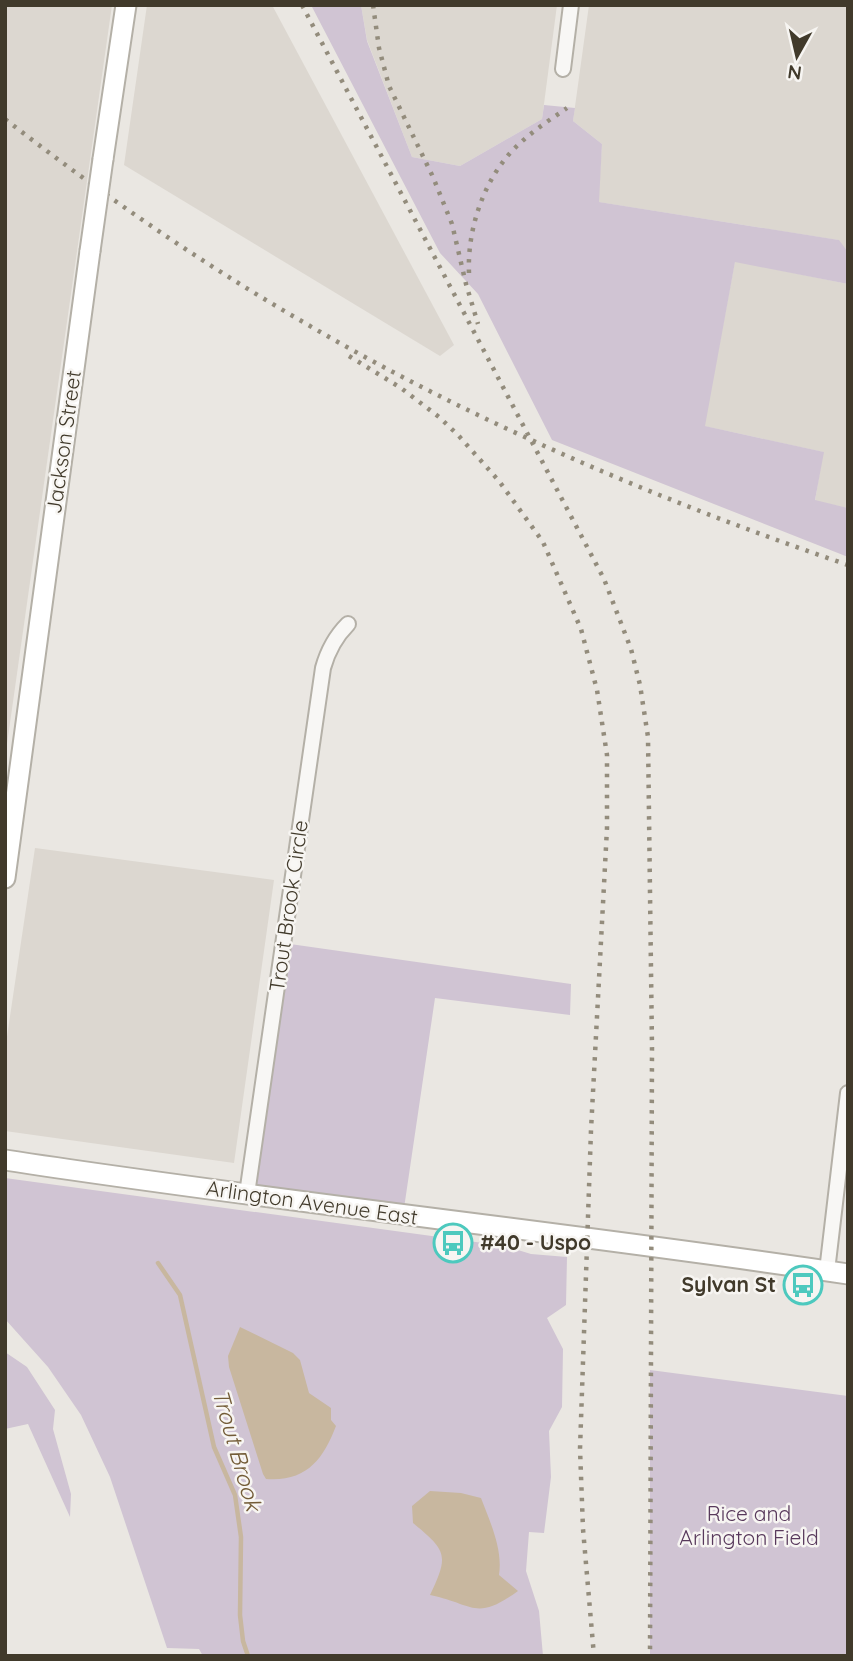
<svg xmlns="http://www.w3.org/2000/svg" width="853" height="1661" font-family="Quicksand,sans-serif">
<style>
.built{fill:#dcd7d0}
.green{fill:#d0c4d3}
.water{fill:#c8b79f}
.lines{fill:none;stroke-linecap:round;stroke-linejoin:round}
.stream{stroke:#c8b79f;stroke-width:4.5}
.street-casing{stroke:#b4b0a7;stroke-width:18}
.secondary-casing{stroke:#b4b0a7;stroke-width:23}
.street{stroke:#f8f7f5;stroke-width:14}
.secondary{stroke:#fff;stroke-width:19}
.rail{stroke:#938c7c;stroke-width:4.5;stroke-dasharray:3.5 7;stroke-linecap:butt}
.secondary-bridge-casing{stroke:#b4b0a7;stroke-width:23;stroke-linecap:butt}
.secondary-bridge{stroke:#fff;stroke-width:19}
.labels{text-anchor:middle;stroke-width:5;stroke-linejoin:round;paint-order:stroke}
.street-label{font-size:21px;fill:#413a2b;stroke:#f7f5f2}
.poi-label{font-size:21px;font-weight:bold;fill:#413a2b;stroke:#f7f5f2;text-anchor:start}
.park-label{font-size:21px;fill:#58395c;stroke:#f7f5f2}
.water-label{font-size:23px;font-style:italic;fill:#735c37;stroke:#f7f5f2}
</style>
<rect width="100%" height="100%" fill="#eae7e2"/>
<!-- built -->
<g class="built">
<path d="M5,5h107l-107,753z"/>
<path d="M147,5h125l182,340 -14,11 -316,-191z"/>
<path d="M361,5h196l-15,114 -82,47 -48,-9 -45,-117z"/>
<path d="M589,5h259v247l-10,-12 -240,-38 4,-58 -29,-23z"/>
<path d="M735,261l113,23v224l-33,-7 8,-49 -119,-26z"/>
<path d="M35,848l239,32 -40,283 -229,-32v-81z"/>
</g>
<!-- green -->
<g class="green">
<path d="M311,5h50l6,36 45,116 48,9 82,-47 2,-14 31,3 -2,13 29,23 -3,58 240,38 9,12v32l-113,-22 -30,164 119,26 -9,48 33,8v49l-296,-117 -74,-146 -38,-41z"/>
<path d="M283,943l288,41 -1,31 -135,-17 -32,217 -156,-21z"/>
<path d="M5,1178l500,68 26,8 36,3 -1,48 -19,13 16,31 -1,58 -13,24 2,46 -7,56 -15,-1 -3,39 13,40 4,45h-340l-4,-7 -32,-1 -57,-171 -29,-62 -33,-48 -43,-48z"/>
<path d="M5,1352l22,15 28,43 -2,19 18,65 -1,23 -42,-93 -23,5z"/>
<path d="M650,1370l198,26v260h-198z"/>
</g>
<!-- water -->
<g class="water">
<path d="M240,1327l53,26 7,7 9,33 22,15v12l5,6c-13,34 -30,56 -70,53l-3,-5 -34,-107 -1,-11z"/>
<path d="M430,1491l31,2 20,5c9,24 22,51 18,77l19,16c-43,31 -44,13 -88,4 19,-40 17,-44 -17,-72l-1,-17z"/>
</g>
<g class="lines">
<!-- stream -->
<path class="stream" d="M158,1263l22,32 34,152 21,48 6,42 -1,78 3,26 5,15"/>
<defs>
<g id="street">
<path d="M563,69l8,-64"/>
<path d="M247,1194l76,-526c5,-18 12,-31 25,-44"/>
<path d="M827,1271l21,-178"/>
</g>
<g id="secondary">
<path d="M103,159l23,-154"/>
<path d="M5,878l85,-627"/>
<path d="M5,1160c280,43 563,72 843,114"/>
</g>
</defs>
<!-- street casing -->
<use href="#street" class="street-casing"/>
<!-- secondary casing -->
<use href="#secondary" class="secondary-casing"/>
<!-- street -->
<use href="#street" class="street"/>
<!-- secondary -->
<use href="#secondary" class="secondary"/>
<!-- rail -->
<g class="rail">
<path d="M302,5l302,574 27,70 9,36 8,52 4,311 -2,608"/>
<path d="M373,5l6,43 10,38 44,91 19,47 14,60 12,40"/>
<path d="M5,119c94,73 190,140 293,200 173,102 360,181 550,246"/>
<path d="M469,273c-2,-45 16,-98 50,-129 15,-14 32,-25 48,-36"/>
<path d="M349,356l52,32 38,29 19,18 41,46 44,61 38,87 16,61 10,65v73l-16,302 -11,319 3,80 11,127"/>
</g>
<defs>
<path id="secondary-bridge" d="M90,251l13,-92"/>
</defs>
<!-- secondary-bridge casing -->
<use href="#secondary-bridge" class="secondary-bridge-casing"/>
<!-- secondary-bridge -->
<use href="#secondary-bridge" class="secondary-bridge"/>
</g>
<!-- icons -->
<defs>
<symbol id="bus-ring" viewBox="-11 -11 22 22"><circle r="9.5" fill="#f7f5f2" stroke="#4dc9be" stroke-width="1.5"/><path d="M-5-6H5V4H4V6H2V4H-2V6H-4V4H-5ZM-3.5-4V0h7V-4ZM-3.5 1.2v1.5H-2V1.2ZM2 1.2v1.5H3.5V1.2Z" fill="#4dc9be"/></symbol>
</defs>
<g fill-rule="evenodd">
<use href="#bus-ring" x="431" y="1221" width="44" height="44"/>
<use href="#bus-ring" x="781" y="1263" width="44" height="44"/>
</g>
<g class="labels">
<!-- street labels -->
<g class="street-label">
<text transform="translate(64 442) rotate(-82)" y="7">Jackson Street</text>
<text transform="translate(289 906) rotate(-82)" y="7">Trout Brook Circle</text>
<text transform="translate(312 1203) rotate(8)" y="7">Arlington Avenue East</text>
</g>
<!-- poi labels -->
<g class="poi-label">
<text x="480" y="1250">#40 - Uspo</text>
<text x="776" y="1292" text-anchor="end">Sylvan St</text>
</g>
<!-- park labels -->
<g class="park-label">
<text x="749" y="1521">Rice and<tspan x="749" dy="24">Arlington Field</tspan></text>
</g>
<!-- water labels -->
<g class="water-label">
<text transform="translate(237 1450) rotate(74)" y="8">Trout Brook</text>
</g>
</g>
<!-- border -->
<rect width="853" height="1661" fill="none" stroke="#413a2b" stroke-width="14"/>
<!-- north arrow -->
<g transform="translate(797 56) rotate(188)" stroke="#f7f5f2" stroke-width="5" paint-order="stroke">
<path d="M0-5L12 26L0 18L-12 26Z" fill="#413a2b"/>
<text y="-10" font-size="19" font-weight="bold" text-anchor="middle" fill="#413a2b">N</text>
</g>
</svg>
